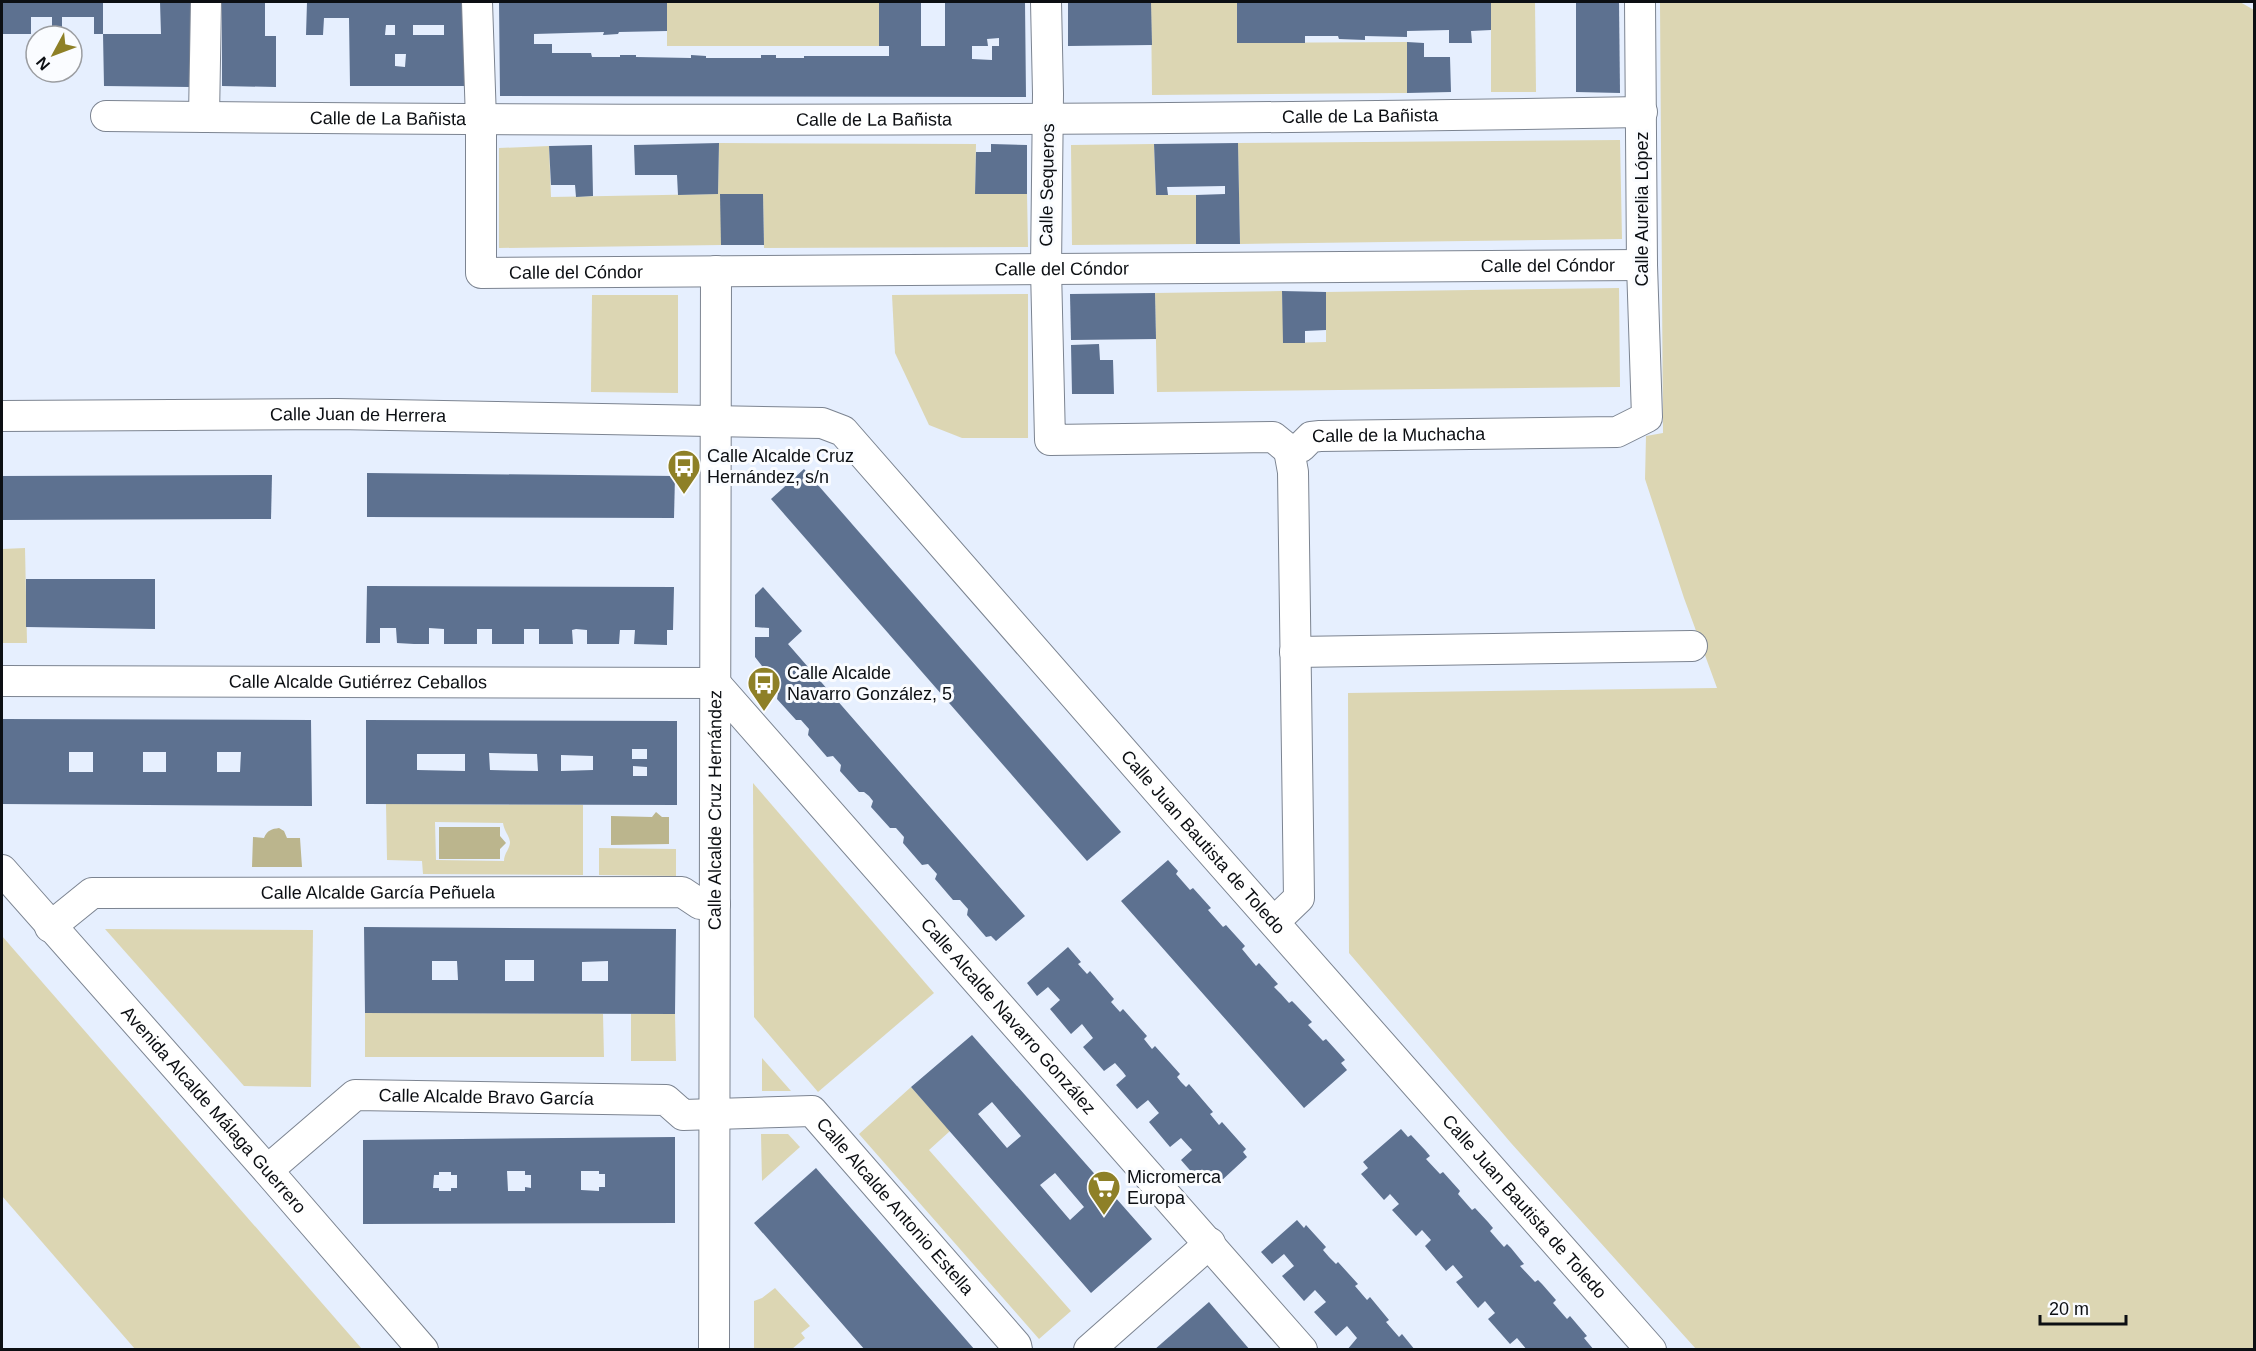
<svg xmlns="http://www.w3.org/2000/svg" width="2256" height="1351" font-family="Arial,sans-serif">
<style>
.green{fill:#dcd6b3;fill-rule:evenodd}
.water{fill:#bbb58d}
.building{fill:#5d7190;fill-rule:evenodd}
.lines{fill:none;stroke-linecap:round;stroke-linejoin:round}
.minor-casing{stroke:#7c8491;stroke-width:32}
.minor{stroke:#fff;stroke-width:30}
.labels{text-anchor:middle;stroke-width:6;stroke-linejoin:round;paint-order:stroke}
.street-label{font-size:18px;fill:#0c0f13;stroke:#fafcff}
.poi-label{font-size:18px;fill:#0c0f13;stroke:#fafcff;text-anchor:start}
</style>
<rect width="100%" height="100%" fill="#e6effe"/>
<!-- green -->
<g class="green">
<rect x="667" y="2" width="212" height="44"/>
<path d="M1151,2h86v41l170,-1v51l-255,2z"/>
<path d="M1491,2h44l1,90h-45z"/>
<path d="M1660,2h580l14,8v1339h-558l-185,-206 -162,-190 -1,-260 369,-5 -33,-90 -39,-119 1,-43 17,-3z"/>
<path d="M1620,140l2,99 -382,5 -2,-101z"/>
<path d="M719,143l257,1 -1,50h52l1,53 -264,1 -1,-54h-42v51l-222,3v-100l50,-2 2,51 167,-3z"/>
<path d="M1154,144l2,51h40v49l-124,1 -1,-100z"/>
<path d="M1619,288l1,99 -463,5 -2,-99 127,-2 2,52 42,-1v-50z"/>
<path d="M1028,294v144h-66l-33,-13 -34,-72 -3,-58z"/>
<path d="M592,295h86v98l-87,-1z"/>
<path d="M25,548l2,95h-25v-94z"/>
<path d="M753,783l181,210 -116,99 -64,-75z"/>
<path d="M386,804l197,1v70l-160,-1 -1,-13 -35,-1zM435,822l68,1c1,8 6,12 7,19 0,7 -6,11 -6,19l-68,-1z"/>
<path d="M599,848l77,1v27l-77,-1z"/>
<path d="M105,929l208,1 -2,157 -67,-1z"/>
<path d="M2,936l360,413h-227l-133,-153z"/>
<path d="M365,1013l238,1 1,43h-239z"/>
<path d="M631,1014h44l1,47h-45z"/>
<path d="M762,1058l29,33h-29z"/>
<path d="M911,1087l39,44 -21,19 142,161 -32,28 -180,-205z"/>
<path d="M761,1134h27l12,13 -38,34z"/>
<path d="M775,1288l35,38 -9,7 4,5 -13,11h-38v-48l8,-3z"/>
</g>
<!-- water -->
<g class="water">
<path d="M656,812l6,5h7v27l-58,1v-29l41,1z"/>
<path d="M439,827h61v9l6,7 -6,6v10h-61z"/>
<path d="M279,828l5,3 3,7h13l2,29h-50l1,-30 11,1c3,-8 8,-9 15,-10z"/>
</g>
<!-- building -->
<g class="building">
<path d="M2,2h101v32h58l-1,-32h31l-1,85 -86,-1 -1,-52h-9v-17h-32v17h-10v-17h-21v17h-29z"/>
<path d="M222,2h43v34h11v51l-54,-1z"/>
<path d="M307,2h155l3,84h-115l-1,-68h-25l-1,17h-17zM386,25h9v10h-10zM413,25h31v10h-31zM395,54h11l-1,13 -10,-1z"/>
<path d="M499,2h168v29l-48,1 -1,2 -15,1 1,-3 -70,2v10h18v9h39l1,4h28v-2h16v2l55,1v-3l15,1v2h55v-3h15v3h28v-2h85v-10h-10v-44h42v44h24v-44h80l1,95 -526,-1zM999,38v8h-7v14l-20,-1v-13h16l-1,-7z"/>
<path d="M1068,2h83l1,43 -84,1z"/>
<path d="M1237,2h254v28l-20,1 1,12h-23v-13l-42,1v6l-42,-1v4l-26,-1 -1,-3h-33v7h-68z"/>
<path d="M1576,2h43l1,91 -44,-1z"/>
<path d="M1407,42l17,1v14h26l1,35 -44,1z"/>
<path d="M719,143l-1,51 -40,1 -1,-20h-42l-1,-30z"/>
<path d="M1238,143l2,101h-44v-49l29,-1v-8l-58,1 1,8h-12l-2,-51z"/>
<path d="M991,144l36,1v49h-52l1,-42h15z"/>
<path d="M592,145l1,51 -17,1 -1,-12h-24l-2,-39z"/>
<path d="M720,194h43l1,51h-43z"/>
<path d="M1282,291l44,1v38l-21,1v12h-22z"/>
<path d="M1155,293l1,46 -85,1 -1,-46z"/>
<path d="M1099,344l1,16h13l1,34h-42l-1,-49z"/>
<path d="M804,469l317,363 -34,29 -316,-362z"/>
<path d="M367,473l308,3 -1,42 -307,-1z"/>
<path d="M272,475l-1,44 -269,1v-44z"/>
<path d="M26,579h129v50l-129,-2z"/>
<path d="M367,586l307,1 -1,43h-6v15l-33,-1 1,-14h-15l-1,14h-32v-14l-11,-1 -4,1 1,14h-34v-15h-15v15h-32v-15h-15v15h-33v-15l-15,-1v16h-15l-17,-1 -1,-15h-16v15h-14z"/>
<path d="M763,587l39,44 -14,13 237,272 -29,25 -5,-5 -5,1 -19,-22 1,-6 -8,-9h-7l-18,-21 2,-5 -9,-10 -6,1 -19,-22 1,-6 -8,-9h-6l-19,-21 2,-6 -4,-5 -5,-4h-5l-19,-21 1,-6 -8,-9 -6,1 -19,-22 1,-6 -8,-9h-5l-19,-21 1,-6 -8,-9 -6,1 -10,-11 8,-8 -7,-9v-20h14v-9l-14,-1v-32z"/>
<path d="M2,719l309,1 1,86 -310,-2zM69,752h24v20h-24zM143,752h23v20h-23zM217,752h24l-1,20h-23z"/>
<path d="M366,720l311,1v84l-311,-1zM632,749h15v10h-15zM489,753l48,1 1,17 -48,-1zM417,754h48v17l-48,-1zM561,755l32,1v14l-32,1zM633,766l14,1v9h-14z"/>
<path d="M1168,860l10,11 -2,3 14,16 3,-2 18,20 -3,2 15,17 3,-2 19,21 -3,3 14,17 3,-3 19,21 -4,3 7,7 8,9 3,-2 4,4 16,17 -4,3 15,16 3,-2 19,21 -4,3 6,7 -43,38 -183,-207z"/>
<path d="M364,927l312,2 -1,85 -310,-1zM505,960h29v21h-29zM432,961h25l1,19h-26zM608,961v20h-26v-19z"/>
<path d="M1068,947l13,15 -3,2 9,10 3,-3 24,28 -3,3 9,10 3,-3 24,27 -3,3 8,10 3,-3 25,28 -3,3 4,5 5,5 3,-3 24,28 -3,2 9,11 3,-3 24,27 -3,3 4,5 -27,25 -6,-7 -12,9 -21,-24 11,-10 -11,-12 -11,9 -21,-25 10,-9 -11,-13 -11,9 -21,-24 10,-9 -3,-4 -8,-9 -11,8 -21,-24 10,-9 -11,-14 -11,10 -21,-25 10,-9 -12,-13 -11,9 -10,-13z"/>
<path d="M972,1035l180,204 -61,54 -180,-206zM992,1102l29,34 -14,12 -29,-34zM1055,1173l29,34 -14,13 -30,-35z"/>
<path d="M1401,1129l7,8 3,-2 14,15 5,6 -4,3 14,15 3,-2 17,19 -2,3 14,16 3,-2 13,14 5,6 -3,3 14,16 3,-3 4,4 13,16 -4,2 15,16 3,-2 4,4 14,16 -3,3 14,16 3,-3 17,20 -3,2 10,12h-67l-10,-12 -7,6 -22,-25 7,-6 -10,-12 -7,7 -22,-26 7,-5 -10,-12 -7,6 -21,-25 6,-6 -9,-10 -6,6 -24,-26 7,-6 -9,-10 -6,6 -23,-26 7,-6 -5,-6z"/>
<path d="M675,1137v86l-312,1v-84zM507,1171h18v4h6v13l-6,-1v4h-17zM581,1171h18v3h6v13h-6v4l-18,-1zM439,1172h12v3h6v13h-6v3h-12v-3h-6l1,-13h5z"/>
<path d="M816,1168l34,39 125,143h-110l-82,-94 -29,-33z"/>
<path d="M1297,1220l7,8 2,-3 20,22 -3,3 6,7 7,7 2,-2 20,22 -3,2 12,14 3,-3 19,23 -3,2 13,15 3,-3 13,16h-68l10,-12 -10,-12 -11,10 -22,-24 12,-10 -11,-12 -11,11 -22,-25 12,-10 -10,-12 -12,10 -11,-12z"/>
<path d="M1209,1302l41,48h-96z"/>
</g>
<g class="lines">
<defs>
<g id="minor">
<path id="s1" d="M477,2l4,118v153l1161,-8"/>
<path id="s2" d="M1046,2l2,92 -2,175 4,171 223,-3 16,13 12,-3 10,-10 9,-1 297,-4 30,-15 -5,-152 -2,-263"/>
<path id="s3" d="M106,116c512,6 1024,5 1536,-4"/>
<path d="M204,117l2,-115"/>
<path id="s4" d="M2,416l335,-2 485,9 21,8 335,383 473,536"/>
<path d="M1295,652l397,-6"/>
<path id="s5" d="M2,681l713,2"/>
<path id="s6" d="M715,683l587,667"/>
<path id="s7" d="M2,870l266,301 155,179"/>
<path d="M1274,922l25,-24 -6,-426 -4,-22"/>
<path id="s8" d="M50,927l42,-34 590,-1 18,12h15"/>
<path id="s9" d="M277,1162l78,-67 311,5 17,15 129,-4 204,234 1,5"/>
<path id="s10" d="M714,1350l2,-1079"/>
<path d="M1089,1350l121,-107"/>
</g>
</defs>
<!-- minor casing -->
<use href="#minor" class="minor-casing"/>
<!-- minor -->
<use href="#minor" class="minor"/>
</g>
<!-- icons -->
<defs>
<symbol id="bus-pin" viewBox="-11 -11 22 30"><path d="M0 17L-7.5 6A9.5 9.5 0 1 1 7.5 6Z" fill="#8e8027" stroke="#fafcff"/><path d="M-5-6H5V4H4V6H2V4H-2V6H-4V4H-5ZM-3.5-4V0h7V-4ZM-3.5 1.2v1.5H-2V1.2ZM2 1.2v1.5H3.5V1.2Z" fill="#fff"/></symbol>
<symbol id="supermarket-pin" viewBox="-11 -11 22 30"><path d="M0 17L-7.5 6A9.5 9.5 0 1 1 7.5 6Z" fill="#8e8027" stroke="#fafcff"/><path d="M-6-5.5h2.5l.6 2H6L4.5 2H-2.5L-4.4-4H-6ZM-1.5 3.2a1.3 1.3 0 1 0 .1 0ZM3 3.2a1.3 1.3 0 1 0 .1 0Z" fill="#fff"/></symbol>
</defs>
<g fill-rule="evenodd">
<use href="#bus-pin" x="665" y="447" width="38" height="52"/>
<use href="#bus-pin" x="745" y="664" width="38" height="52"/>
<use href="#supermarket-pin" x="1085" y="1168" width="38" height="52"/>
</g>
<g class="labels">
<!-- street labels -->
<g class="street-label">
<text dy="6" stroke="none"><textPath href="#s3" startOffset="1254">Calle de La Bañista</textPath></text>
<text dy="6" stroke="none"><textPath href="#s3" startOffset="282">Calle de La Bañista</textPath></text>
<text dy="6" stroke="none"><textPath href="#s3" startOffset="768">Calle de La Bañista</textPath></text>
<text transform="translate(1047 185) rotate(-89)" y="6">Calle Sequeros</text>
<text transform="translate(1642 209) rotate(-90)" y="6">Calle Aurelia López</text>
<text dy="6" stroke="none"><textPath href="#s1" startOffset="1338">Calle del Cóndor</textPath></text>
<text dy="6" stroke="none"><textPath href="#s1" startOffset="852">Calle del Cóndor</textPath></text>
<text dy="6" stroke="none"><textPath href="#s1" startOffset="366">Calle del Cóndor</textPath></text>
<text dy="6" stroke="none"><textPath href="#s4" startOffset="356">Calle Juan de Herrera</textPath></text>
<text dy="6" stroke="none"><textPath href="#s2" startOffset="796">Calle de la Muchacha</textPath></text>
<text dy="6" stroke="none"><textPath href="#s5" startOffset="356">Calle Alcalde Gutiérrez Ceballos</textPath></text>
<text dy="6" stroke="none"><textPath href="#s10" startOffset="540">Calle Alcalde Cruz Hernández</textPath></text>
<text dy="6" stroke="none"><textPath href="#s4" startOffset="1389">Calle Juan Bautista de Toledo</textPath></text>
<text dy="6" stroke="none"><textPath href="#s8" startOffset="340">Calle Alcalde García Peñuela</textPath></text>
<text dy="6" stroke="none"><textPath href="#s6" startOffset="444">Calle Alcalde Navarro González</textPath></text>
<text dy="6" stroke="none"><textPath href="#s9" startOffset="234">Calle Alcalde Bravo García</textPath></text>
<text dy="6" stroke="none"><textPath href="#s7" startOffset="320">Avenida Alcalde Málaga Guerrero</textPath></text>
<text dy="6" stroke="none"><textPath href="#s9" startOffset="692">Calle Alcalde Antonio Estella</textPath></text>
<text dy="6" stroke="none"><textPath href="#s4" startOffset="1875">Calle Juan Bautista de Toledo</textPath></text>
</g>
<!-- poi labels -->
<g class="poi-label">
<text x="707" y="462">Calle Alcalde Cruz<tspan x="707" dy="21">Hernández, s/n</tspan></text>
<text x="787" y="679">Calle Alcalde<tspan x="787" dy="21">Navarro González, 5</tspan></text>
<text x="1127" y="1183">Micromerca<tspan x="1127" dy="21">Europa</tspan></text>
</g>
</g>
<!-- border -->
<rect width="2256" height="1351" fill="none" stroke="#0c0f13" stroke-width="6"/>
<!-- north arrow -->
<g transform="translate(54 54) rotate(229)"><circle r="28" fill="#fafcff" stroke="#9b9da1" stroke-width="1.5"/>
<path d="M0-4.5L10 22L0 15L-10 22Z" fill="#8e8027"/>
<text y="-9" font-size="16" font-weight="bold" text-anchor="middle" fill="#0c0f13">N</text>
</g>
<!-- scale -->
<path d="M2040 1315v9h86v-9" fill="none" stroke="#0c0f13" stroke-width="3"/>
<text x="2049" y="1315" font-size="18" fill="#0c0f13" stroke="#fafcff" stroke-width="4.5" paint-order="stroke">20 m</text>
</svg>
